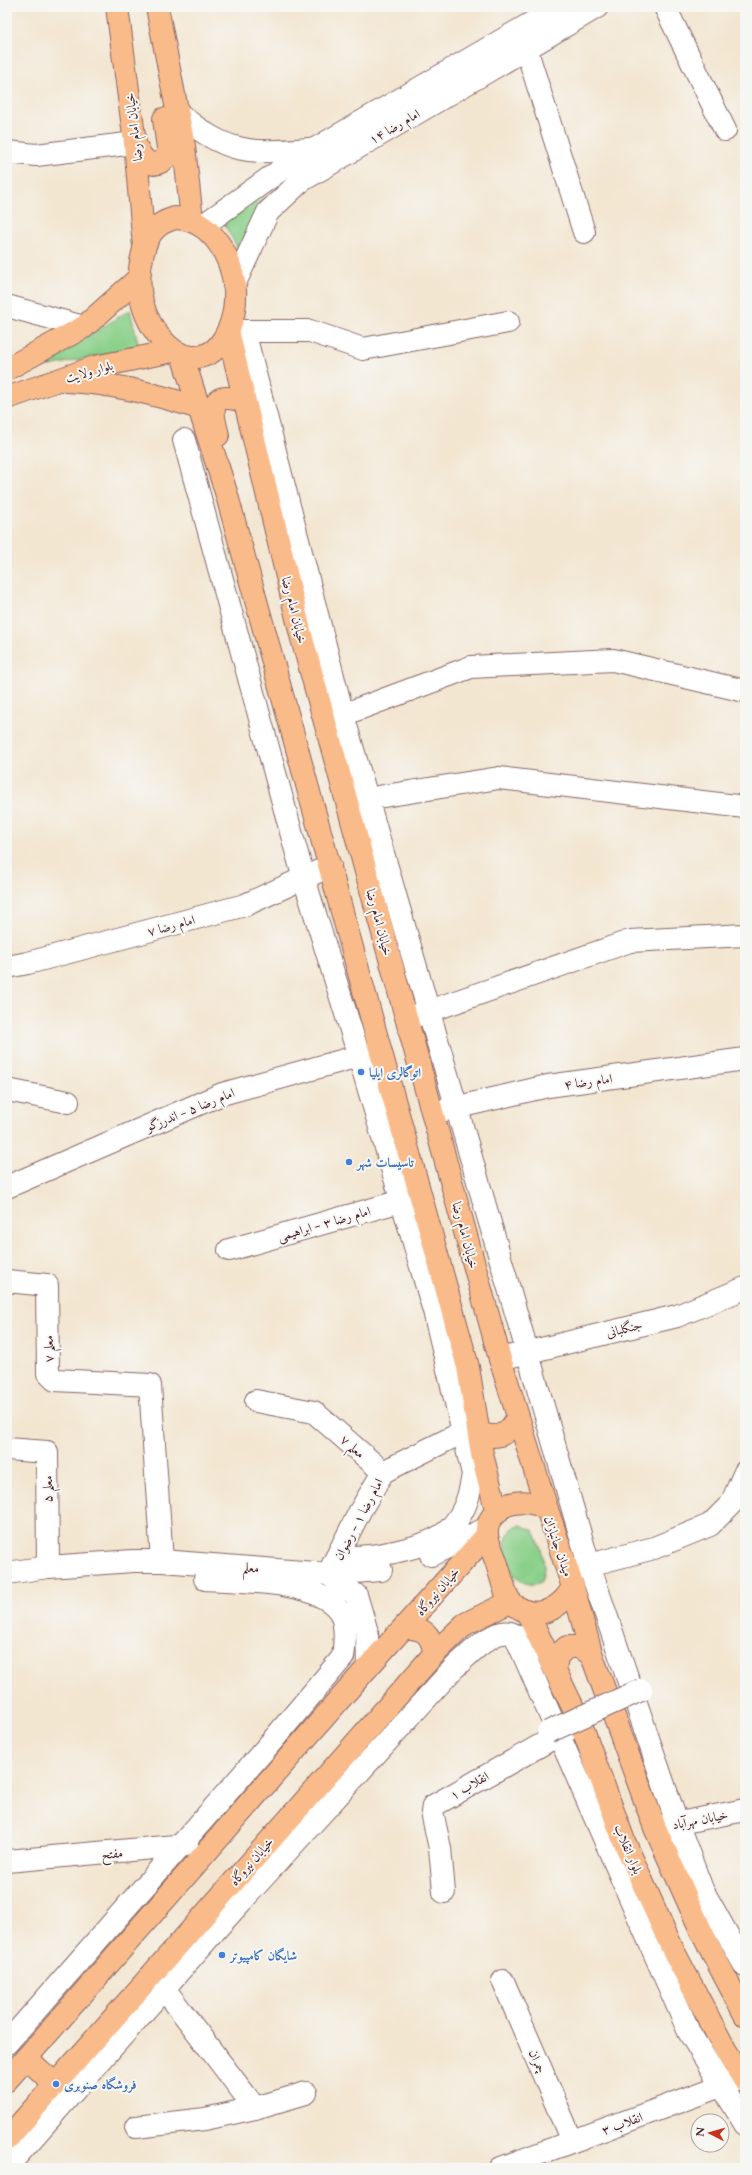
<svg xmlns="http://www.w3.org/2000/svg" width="752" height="2175" font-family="Cardo,Amiri,serif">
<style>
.green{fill:#8bd08a;stroke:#6a785a}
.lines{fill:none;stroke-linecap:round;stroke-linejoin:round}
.minor-casing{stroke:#856565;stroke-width:24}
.major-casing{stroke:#856565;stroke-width:24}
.minor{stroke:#fff;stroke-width:22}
.major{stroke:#fabb8b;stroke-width:22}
.minor-bridge-casing{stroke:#856565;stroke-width:24;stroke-linecap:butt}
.minor-bridge{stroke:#fff;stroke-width:22}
.shop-dot{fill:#3f7fe0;stroke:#f6f6f2;stroke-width:1.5}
.labels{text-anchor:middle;stroke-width:4;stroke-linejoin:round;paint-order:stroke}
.street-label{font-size:13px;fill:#4a1f2b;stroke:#f6f6f2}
.shop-label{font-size:13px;font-weight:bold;fill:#366cbe;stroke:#f6f6f2;text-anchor:start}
</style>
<rect width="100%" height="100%" fill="#f6f6f2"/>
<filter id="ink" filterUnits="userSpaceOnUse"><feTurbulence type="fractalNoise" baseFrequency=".025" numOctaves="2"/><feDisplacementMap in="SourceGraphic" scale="8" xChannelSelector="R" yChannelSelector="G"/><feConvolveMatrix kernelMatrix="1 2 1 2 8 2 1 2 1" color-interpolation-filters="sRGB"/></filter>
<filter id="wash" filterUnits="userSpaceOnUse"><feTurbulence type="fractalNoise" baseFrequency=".012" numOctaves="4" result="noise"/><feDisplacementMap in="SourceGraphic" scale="16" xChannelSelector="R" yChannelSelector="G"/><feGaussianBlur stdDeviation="0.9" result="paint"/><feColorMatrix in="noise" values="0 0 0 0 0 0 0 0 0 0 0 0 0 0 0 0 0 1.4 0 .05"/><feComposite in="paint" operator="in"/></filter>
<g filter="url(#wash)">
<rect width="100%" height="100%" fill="#f3e6d1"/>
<!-- green -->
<g class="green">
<path d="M270,195l-32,54 -15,-27z"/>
<path d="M130,310l9,37 -103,22z"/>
<path d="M521,1525l13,6c7,15 14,34 7,51 -20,10 -37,-15 -36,-34 0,-9 4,-16 10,-22z"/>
</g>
</g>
<g filter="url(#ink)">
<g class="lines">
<defs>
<g id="minor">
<path d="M665,7l60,123"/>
<path d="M526,48l58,184"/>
<path d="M178,113c49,41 70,41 131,36"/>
<path d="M7,152l29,3 99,-12"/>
<path d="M202,226l87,-62 270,-157"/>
<path d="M234,285l34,-73 33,-31 296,-174"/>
<path d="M7,306l77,21"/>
<path d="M230,331h80l53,18 145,-27"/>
<path d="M244,331l99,384 246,850 88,258 25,66 43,77"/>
<path d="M184,440l118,432 57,184 75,255 39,163c-3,19 -7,36 -20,51 -16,22 -73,31 -98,32"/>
<path d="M329,720l142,-53 142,-7 132,31"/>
<path d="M352,801l147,-23 246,29"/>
<path d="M7,967l21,-4 217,-58 85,-39"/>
<path d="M415,1016l215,-75 115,-6"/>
<path d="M7,1090l61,12"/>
<path d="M441,1111l107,-25 197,-27"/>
<path d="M7,1187l215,-93 151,-42"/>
<path d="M229,1250l186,-53"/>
<path d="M7,1281l40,4 1,88 7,7 95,5 12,176"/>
<path d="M500,1359l177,-43 68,-28"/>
<path d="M256,1401l58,11 69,60"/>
<path d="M7,1449l40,3 1,115"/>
<path d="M431,1555l56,-27"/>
<path d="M574,1569l80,-21 56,-23 21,-21 14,-32"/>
<path d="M7,1573l41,-6 85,-6h29l166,13 53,-4"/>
<path d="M328,1574l32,-63 23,-39 92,-46"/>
<path d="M328,1574l28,21 11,37 1,35"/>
<path d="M664,1826l81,-16"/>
<path d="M7,1861l180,-16"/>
<path d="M444,1892l-4,-44 -8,-36 1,-6 138,-78"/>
<path d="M156,1978l99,130"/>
<path d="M503,1981l69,160"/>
<path d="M7,2043l260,-296 76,-90c2,-14 4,-32 -3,-45 -20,-32 -101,-31 -135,-33"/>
<path d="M136,2127l69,-8 50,-11 51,-15"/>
<path d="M7,2167l212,-241 234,-257c14,-12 43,-46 62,-34l174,397 56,92"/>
<path d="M501,2168l233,-87"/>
</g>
<g id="major">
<path d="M117,7l18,136 9,104"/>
<path d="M157,7l27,139 8,74"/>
<path d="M135,143c7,19 18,29 34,12l-5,-36"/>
<path d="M175,218c37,1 57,39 60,72 1,20 -3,38 -15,54 -6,8 -14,12 -23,13 -12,1 -21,-4 -30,-12 -25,-24 -33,-58 -24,-92 2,-9 6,-19 14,-26 5,-5 12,-7 18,-9z"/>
<path d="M228,331l73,304 199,724 47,150"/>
<path d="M182,355l44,137 242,875 14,87 15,59"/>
<path d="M7,369l77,-42 55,-49"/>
<path d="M66,381c46,2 89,13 133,27"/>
<path d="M7,398l88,-31 78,-16"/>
<path d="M218,435c-7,-25 -9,-45 25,-34"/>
<path d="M479,1433c18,7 29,2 38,-15"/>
<path d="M573,1587c-10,18 -29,32 -50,23 -4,-2 -10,-5 -13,-9 -6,-9 -10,-29 -14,-40 -3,-9 -11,-23 -9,-32 6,-29 39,-32 60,-20l26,78 19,69 63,172 48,107 42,80"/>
<path d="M527,1612l54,112 43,117 49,109 53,101 19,30"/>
<path d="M405,1627c20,2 25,6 30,26"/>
<path d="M555,1670l2,-14 10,-9h14l11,9"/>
<path d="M26,2058l29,26"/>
<path d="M7,2080l361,-413 119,-132"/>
<path d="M7,2139l428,-486 30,-29 45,-22"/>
</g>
</defs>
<!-- minor casing -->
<use href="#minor" class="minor-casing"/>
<!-- major casing -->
<use href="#major" class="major-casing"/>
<!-- minor -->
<use href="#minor" class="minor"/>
<!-- major -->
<use href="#major" class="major"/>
<defs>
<path id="minor-bridge" d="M548,1732l93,-42"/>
</defs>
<!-- minor-bridge casing -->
<use href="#minor-bridge" class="minor-bridge-casing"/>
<!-- minor-bridge -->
<use href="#minor-bridge" class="minor-bridge"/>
</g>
</g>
<!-- markers -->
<g class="shop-dot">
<circle cx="361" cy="1072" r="4"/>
<circle cx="349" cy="1162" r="4"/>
<circle cx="222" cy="1955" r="4"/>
<circle cx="56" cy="2084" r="4"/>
</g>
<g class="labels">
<!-- street labels -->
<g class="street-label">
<text transform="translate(394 126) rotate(-30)" y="5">امام رضا ۱۴</text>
<text transform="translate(133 127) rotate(-97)" y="5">خیابان امام رضا</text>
<text transform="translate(89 371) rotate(-16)" y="5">بلوار ولایت</text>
<text transform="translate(295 610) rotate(76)" y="5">خیابان امام رضا</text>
<text transform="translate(380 922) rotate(75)" y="5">خیابان امام رضا</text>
<text transform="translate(171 925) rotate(-15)" y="5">امام رضا ۷</text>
<text transform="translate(588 1081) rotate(-8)" y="5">امام رضا ۴</text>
<text transform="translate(190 1109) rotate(-22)" y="5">امام رضا ۵ - اندرزگو</text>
<text transform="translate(324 1223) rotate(-16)" y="5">امام رضا ۳ - ابراهیمی</text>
<text transform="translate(466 1235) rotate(75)" y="5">خیابان امام رضا</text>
<text transform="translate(624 1328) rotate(-14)" y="5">جنگلبانی</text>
<text transform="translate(48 1349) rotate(-91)" y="5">معلم ۷</text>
<text transform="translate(353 1446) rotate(41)" y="5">معلم ۷</text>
<text transform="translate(47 1489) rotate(-90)" y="5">معلم ۵</text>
<text transform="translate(358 1519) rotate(-62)" y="5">امام رضا ۱ - رضوان</text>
<text transform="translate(559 1546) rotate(71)" y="5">میدان جانبازان</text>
<text transform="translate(251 1567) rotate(4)" y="5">معلم</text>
<text transform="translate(437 1591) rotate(-49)" y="5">خیابان نیروگاه</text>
<text transform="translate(469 1785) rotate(-30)" y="5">انقلاب ۱</text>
<text transform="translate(700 1819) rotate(-11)" y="5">خیابان مهرآباد</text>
<text transform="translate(629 1849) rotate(67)" y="5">بلوار انقلاب</text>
<text transform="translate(112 1853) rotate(-6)" y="5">مفتح</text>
<text transform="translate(251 1861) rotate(-49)" y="5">خیابان نیروگاه</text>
<text transform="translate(538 2061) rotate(67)" y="5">چمران</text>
<text transform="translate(622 2123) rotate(-20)" y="5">انقلاب ۳</text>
</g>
<!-- shop labels -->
<g class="shop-label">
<text x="369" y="1077">اتوگالری ایلیا</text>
<text x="357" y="1167">تاسیسات شهر</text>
<text x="230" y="1960">شایگان کامپیوتر</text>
<text x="64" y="2089">فروشگاه صنوبری</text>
</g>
</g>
<!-- margin -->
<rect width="752" height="2175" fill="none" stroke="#f6f6f2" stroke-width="24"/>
<!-- north arrow -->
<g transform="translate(710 2133) rotate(276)"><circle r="19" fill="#f6f6f2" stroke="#b1a0a2"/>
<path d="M0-3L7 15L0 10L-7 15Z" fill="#c8321e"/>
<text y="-6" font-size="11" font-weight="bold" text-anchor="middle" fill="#4a1f2b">N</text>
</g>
</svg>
